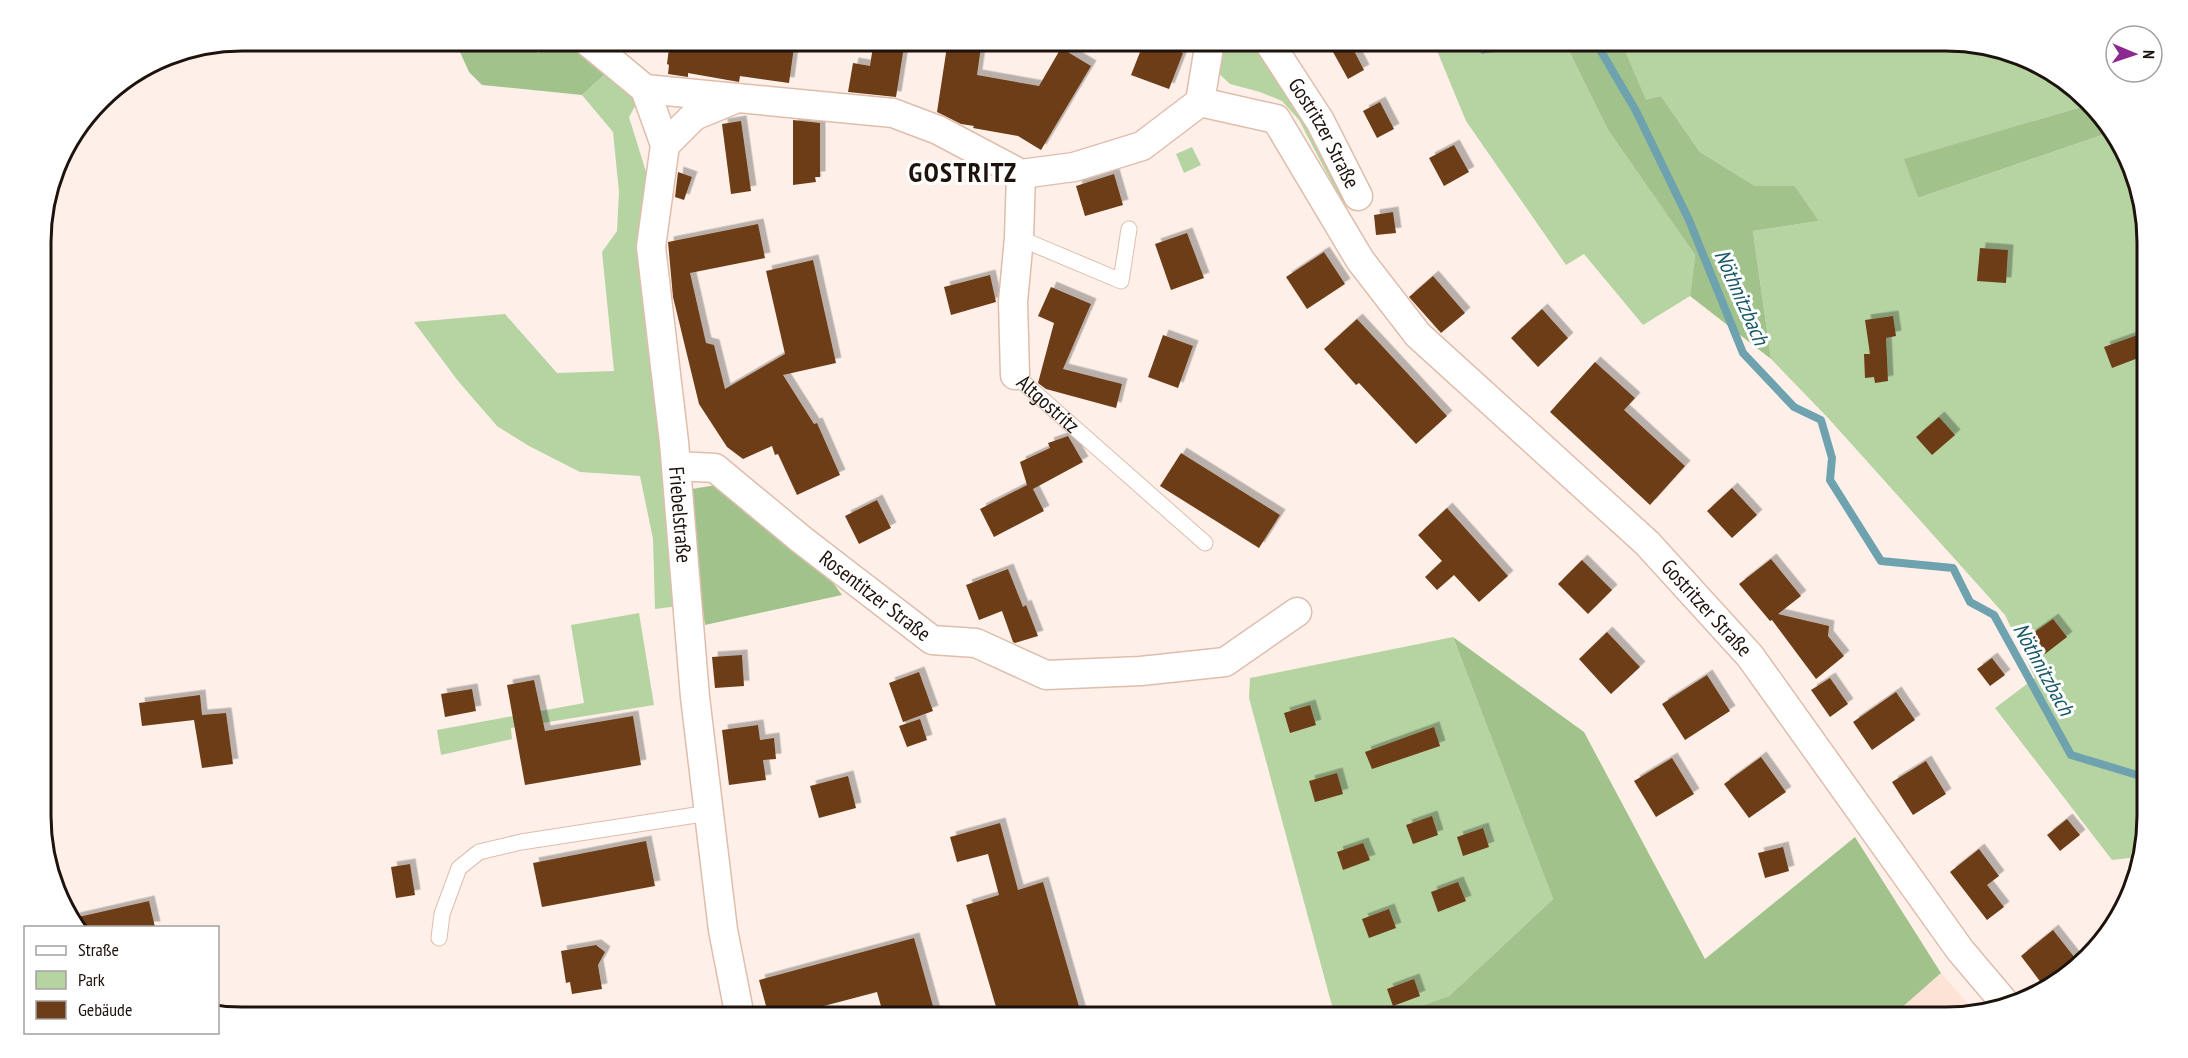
<svg xmlns="http://www.w3.org/2000/svg" width="2188" height="1058" font-family="'PT Sans Narrow',sans-serif">
<style>
.built{fill:#fce3d6}
.green{fill:#b6d3a2}
.forest{fill:#a2c28c}
.water{fill:#91e0f5;stroke:#6ea2af;stroke-width:1.5}
.lines{fill:none;stroke-linecap:round;stroke-linejoin:round}
.stream{stroke:#6ea2af;stroke-width:8}
.building{fill:#6c3d18;filter:url(#shadow)}
.lane-casing{stroke:#debdac;stroke-width:17}
.street-casing{stroke:#debdac;stroke-width:31}
.lane{stroke:#fff;stroke-width:15}
.street{stroke:#fff;stroke-width:28}
.labels{text-anchor:middle;stroke-width:6;stroke-linejoin:round;paint-order:stroke}
.street-label{font-size:21px;fill:#1e120c;stroke:#fff}
.water-label{font-size:22px;font-style:italic;fill:#195a69;stroke:#fff}
.district-label{font-size:27px;font-weight:bold;letter-spacing:1.5px;fill:#1e120c;stroke:#fff}
.rim{fill:none;stroke:#1e120c;stroke-width:3}
</style>
<defs>
<filter id="shadow"><feDropShadow dx="5.5" dy="-5.5" stdDeviation="0" flood-color="#0004"/></filter>
</defs>
<rect width="100%" height="100%" fill="#fef0e9"/>
<!-- built -->
<path class="built" d="M1941,973l34,39 -16,5h-68z"/>
<!-- green -->
<g class="green">
<path d="M1225,41h31l51,72 39,87 -4,2 -43,-82 -17,-19 -22,-9 -30,-8 -14,-13z"/>
<path d="M1433,41h42l8,12 12,-2 25,-10h30l-1,10 17,-6 42,85 87,125 -5,41 -47,29 -59,-71 -18,11 -100,-144z"/>
<path d="M1621,41h325l89,20 53,44 -183,54 13,39 193,-66 35,84 1,600 -9,41 -26,3 -117,-152 40,-30 -30,-63 -176,-196 -58,-60 -18,-128 66,-10 -24,-35h-40l-55,-34 -39,-56 -15,5z"/>
<path d="M616,64l29,25 -16,28 18,58 32,431 -24,3 -2,-70 -13,-63 -60,-4 -51,-26 -32,-20 -39,-45 -44,-59 91,-8 52,59 57,-2 -12,-119 15,-21 2,-39 -6,-60 -31,-37z"/>
<path d="M1192,147l9,18 -17,8 -8,-19z"/>
<path d="M639,613l15,92 -143,23 1,11 -71,16 -4,-25 147,-27 -13,-78z"/>
<path d="M1453,637l100,262 -104,97 -60,21h-54l-86,-319 1,-20z"/>
</g>
<!-- forest -->
<g class="forest">
<path d="M455,41h71l12,12c43,-19 42,-18 78,11l-34,31 -100,-10 -13,-13z"/>
<path d="M1550,41h71l25,59 15,-4 39,56 55,34h40l24,35 -66,10 18,128 -81,-63 5,-41 -87,-125 -42,-85 -17,7z"/>
<path d="M2088,105l18,15 5,12 -193,66 -14,-39z"/>
<path d="M716,485l86,55 40,55 -137,30 -17,-115 4,-21z"/>
<path d="M1453,637l131,95 121,227 150,-122 86,136 -50,44h-502l60,-21 104,-97z"/>
</g>
<!-- water -->
<path class="water" d="M1475,41h45l-25,10 -13,2z"/>
<g class="lines">
<!-- stream -->
<path class="stream" d="M1595,41l41,70 53,109 54,133 51,54 27,13 11,38 -2,22 51,81 72,7 17,34 24,13 77,140 76,23"/>
</g>
<!-- building -->
<g class="building">
<path d="M670,40l35,4 1,-4h36l18,4v-4h35l-6,43 -49,-7 -1,6 -51,-9v4l-20,-3 1,-9 -2,-1z"/>
<path d="M874,40h31l-9,57 -48,-5 5,-29 17,3z"/>
<path d="M948,40h34l-5,35 62,11 22,-38 30,18 -50,84 -23,-14 -45,-8 1,-2 -13,-2 -24,-12z"/>
<path d="M1154,42l29,11 -14,36 -38,-14 11,-28 9,4z"/>
<path d="M1350,43l14,27 -16,9 -15,-27z"/>
<path d="M1380,102l14,27 -17,9 -14,-27z"/>
<path d="M793,120l27,3v54h-5l1,5 -23,3z"/>
<path d="M741,121l10,70 -20,3 -9,-70z"/>
<path d="M1454,145l15,27 -25,14 -15,-28z"/>
<path d="M678,172l14,5 -8,23 -9,-3z"/>
<path d="M1114,174l9,31 -38,11 -9,-30z"/>
<path d="M1393,212l3,21 -20,2 -2,-20z"/>
<path d="M758,224l7,34 -75,15 16,70 8,2 11,44 60,-35 -19,-83 47,-11 23,103 -53,12 31,49 3,-1 23,52 -43,20 -19,-41 -3,1 -3,-9 -29,13 -16,-12 -28,-43 -26,-107 -5,-55z"/>
<path d="M1187,233l17,45 -33,12 -16,-46z"/>
<path d="M1980,248l28,2 -2,33 -29,-2z"/>
<path d="M1324,252l21,32 -38,25 -21,-32z"/>
<path d="M990,275l6,27 -45,13 -7,-28z"/>
<path d="M1433,276l32,37 -24,20 -32,-36z"/>
<path d="M1051,287l40,17 -28,65 59,15 -6,24 -70,-19 -8,-6 16,-60 -16,-7z"/>
<path d="M1542,309l26,29 -30,29 -27,-29z"/>
<path d="M1893,316l3,20 -10,2 2,43 -13,2 -1,-6 -9,1 -1,-24h6l-5,-34z"/>
<path d="M1357,319l90,97 -31,28 -57,-61 -3,2 -32,-36z"/>
<path d="M2146,332v23l-34,13 -8,-21z"/>
<path d="M1163,335l30,11 -15,42 -30,-11z"/>
<path d="M1595,362l40,36 -11,12 61,56 -35,39 -100,-93z"/>
<path d="M1939,417l16,18 -23,20 -16,-18z"/>
<path d="M1068,436l15,26 -50,27 11,22 -50,26 -14,-28 47,-24 -7,-23 30,-14 -2,-5z"/>
<path d="M1181,453l99,62 -21,33 -99,-62z"/>
<path d="M1732,488l25,27 -25,23 -25,-27z"/>
<path d="M877,500l14,28 -32,16 -14,-28z"/>
<path d="M1447,508l61,68 -29,26 -25,-27 -17,15 -12,-13 17,-16 -24,-26z"/>
<path d="M1771,559l30,37 -23,18 51,12 -1,10 16,20 -28,23 -44,-59 -2,1 -31,-37z"/>
<path d="M1582,560l30,30 -24,24 -30,-30z"/>
<path d="M1008,569l15,38 3,-2 12,31 -23,7 -2,-1 -11,-31 -23,9 -13,-35z"/>
<path d="M2053,619l14,18 -22,17 -15,-19z"/>
<path d="M1607,632l33,35 -29,27 -32,-35z"/>
<path d="M742,655l2,31 -29,2 -3,-31z"/>
<path d="M1992,658l13,17 -15,11 -13,-17z"/>
<path d="M919,672l14,39 -30,11 -14,-39z"/>
<path d="M1707,675l23,36 -45,29 -23,-36z"/>
<path d="M1830,678l18,26 -18,13 -19,-27z"/>
<path d="M534,680l11,51 88,-15 8,49 -116,20 -18,-100z"/>
<path d="M472,689l4,22 -31,6 -4,-23z"/>
<path d="M1896,692l19,28 -43,30 -19,-28z"/>
<path d="M200,695l2,20 24,-2 7,51 -31,4 -8,-48 -52,6 -3,-23z"/>
<path d="M1310,705l6,20 -26,8 -6,-20z"/>
<path d="M920,719l7,21 -20,7 -8,-21z"/>
<path d="M758,725l2,15 14,-2 2,21 -13,1 3,20 -37,5 -7,-55z"/>
<path d="M1434,727l6,19 -68,23 -7,-17z"/>
<path d="M1761,757l25,35 -37,26 -25,-34z"/>
<path d="M1672,758l22,36 -38,23 -22,-36z"/>
<path d="M1926,761l20,33 -33,21 -21,-33z"/>
<path d="M1337,773l6,21 -28,8 -6,-21z"/>
<path d="M848,776l8,32 -37,10 -9,-32z"/>
<path d="M1432,816l6,19 -25,9 -7,-19z"/>
<path d="M2067,819l13,16 -20,16 -13,-16z"/>
<path d="M1000,823l18,67 25,-8 39,135h-83l-33,-112 33,-10 -11,-41 -31,8 -7,-25z"/>
<path d="M1483,828l6,19 -26,9 -6,-19z"/>
<path d="M646,841l9,45 -113,21 -9,-44z"/>
<path d="M1363,843l7,17 -27,10 -6,-18z"/>
<path d="M1783,847l6,24 -24,7 -7,-25z"/>
<path d="M1979,849l20,27 -12,9 17,22 -17,13 -37,-48z"/>
<path d="M410,864l5,31 -19,3 -5,-31z"/>
<path d="M1458,882l8,19 -28,11 -7,-20z"/>
<path d="M149,901l6,26h-77l-4,-9z"/>
<path d="M1389,909l7,19 -27,10 -7,-19z"/>
<path d="M2053,930l22,28 -33,26 -21,-28z"/>
<path d="M914,938l22,79h-52l-7,-25 -95,25h-13l-10,-37z"/>
<path d="M596,945l9,7 -7,13 4,24 -30,5 -2,-12 -4,1 -5,-32z"/>
<path d="M1414,979l6,17 -27,10 -6,-17z"/>
</g>
<g class="lines">
<defs>
<g id="lane">
<path d="M1019,238l102,43 8,-52"/>
<path id="s1" d="M1015,375l190,168"/>
<path d="M439,938l3,-24 17,-46 20,-16 42,-10 188,-29"/>
</g>
<g id="street">
<path id="s2" d="M587,41l58,48 20,56 -14,102 23,195 21,255 28,233 17,87"/>
<path id="s3" d="M1268,41l52,80 38,75"/>
<path id="s4" d="M645,89l248,24 45,17 83,44 53,-7 68,-21 58,-44 76,17 84,141 58,75 229,208 103,113 210,294 44,52"/>
<path d="M1200,102l10,-61"/>
<path d="M665,145l29,-29 41,-17"/>
<path d="M1015,375l-2,-73 6,-64 2,-64"/>
<path id="s5" d="M676,466l39,2 87,72 130,100 44,3 70,32 95,-4 84,-9 72,-50"/>
</g>
</defs>
<!-- lane casing -->
<use href="#lane" class="lane-casing"/>
<!-- street casing -->
<use href="#street" class="street-casing"/>
<!-- lane -->
<use href="#lane" class="lane"/>
<!-- street -->
<use href="#street" class="street"/>
</g>
<g class="labels">
<!-- street labels -->
<g class="street-label">
<text dy="7" stroke="none"><textPath href="#s3" startOffset="108">Gostritzer Straße</textPath></text>
<text dy="7" stroke="none"><textPath href="#s1" startOffset="44">Altgostritz</textPath></text>
<text dy="7" stroke="none"><textPath href="#s2" startOffset="507">Friebelstraße</textPath></text>
<text dy="7" stroke="none"><textPath href="#s5" startOffset="244">Rosentitzer Straße</textPath></text>
<text dy="7" stroke="none"><textPath href="#s4" startOffset="1323">Gostritzer Straße</textPath></text>
</g>
<!-- water labels -->
<g class="water-label">
<text transform="translate(1742 297) rotate(66)" y="8">Nöthnitzbach</text>
<text transform="translate(2044 669) rotate(61)" y="8">Nöthnitzbach</text>
</g>
<!-- district labels -->
<g class="district-label">
<text x="963" y="182">GOSTRITZ</text>
</g>
</g>
<!-- crop -->
<path d="M0 0H2188V1058H0ZM242 51H1946A191 191 0 0 1 2137 242V816A191 191 0 0 1 1946 1007H242A191 191 0 0 1 51 816V242A191 191 0 0 1 242 51Z" fill="#fff" fill-rule="evenodd"/>
<path class="rim" d="M242 51H1946A191 191 0 0 1 2137 242V816A191 191 0 0 1 1946 1007H242A191 191 0 0 1 51 816V242A191 191 0 0 1 242 51Z"/>
<!-- legend -->
<rect x="24" y="926" width="195" height="108" fill="#ffffff" stroke="#a5a09e" stroke-width="1.5"/>
<rect x="36" y="946" width="30" height="9" fill="#ffffff" stroke="#a5a09e" stroke-width="1.5"/>
<text x="78" y="956" font-size="18" fill="#1e120c">Straße</text>
<rect x="36" y="971" width="30" height="18" fill="#b6d3a2" stroke="#a5a09e" stroke-width="1.5"/>
<text x="78" y="986" font-size="18" fill="#1e120c">Park</text>
<rect x="36" y="1001" width="30" height="18" fill="#6c3d18" stroke="#a5a09e" stroke-width="1.5"/>
<text x="78" y="1016" font-size="18" fill="#1e120c">Gebäude</text>
<!-- north arrow -->
<g transform="translate(2134 54) rotate(92)"><circle r="28" fill="#ffffff" stroke="#a5a09e" stroke-width="1.5"/>
<path d="M0-4.5L10 22L0 15L-10 22Z" fill="#8c2991"/>
<text y="-9" font-size="16" font-weight="bold" text-anchor="middle" fill="#1e120c">N</text>
</g>
</svg>
